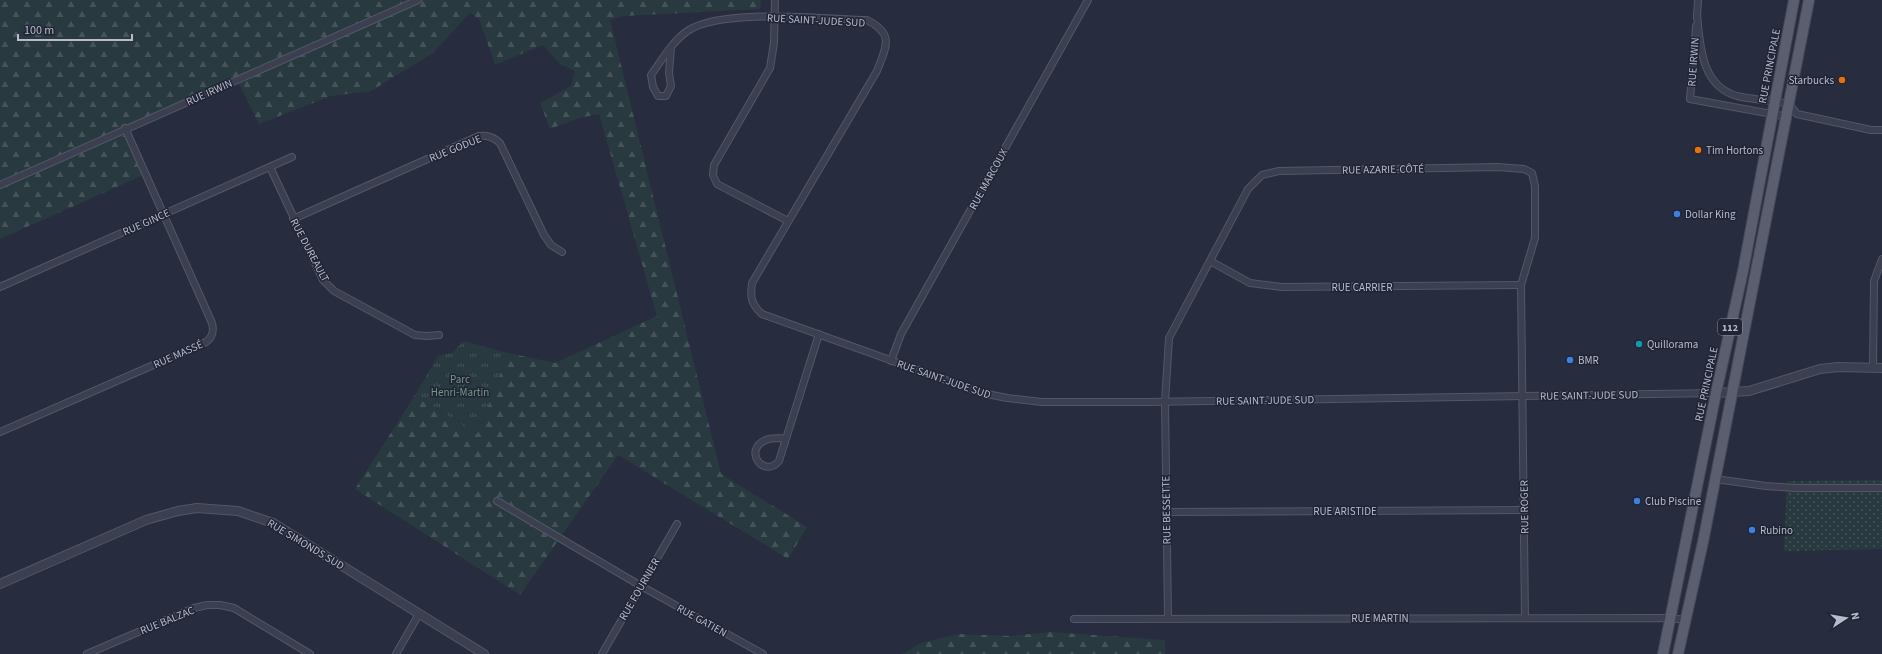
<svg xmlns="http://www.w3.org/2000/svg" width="1882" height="654" font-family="'Source Sans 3',sans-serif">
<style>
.grass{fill:url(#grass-dots)}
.forest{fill:url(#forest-firs)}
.park{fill:url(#park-tufts)}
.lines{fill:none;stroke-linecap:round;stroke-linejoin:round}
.minor-casing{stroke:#535767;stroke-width:8}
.tertiary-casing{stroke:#535767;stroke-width:10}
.primary-casing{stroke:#454859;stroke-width:12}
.minor{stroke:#3b3f4f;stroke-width:6}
.tertiary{stroke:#3b3f4f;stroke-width:8}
.primary{stroke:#5a5e6f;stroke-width:10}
.food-dot{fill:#e8710a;stroke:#202435;stroke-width:1.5}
.shop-dot{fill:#3f7fe0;stroke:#202435;stroke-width:1.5}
.culture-dot{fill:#0f9aa8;stroke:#202435;stroke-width:1.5}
.labels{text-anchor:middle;stroke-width:3;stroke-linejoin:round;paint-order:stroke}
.shield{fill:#202435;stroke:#8a8e9d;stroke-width:1}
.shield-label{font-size:10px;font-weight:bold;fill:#b8bbca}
.street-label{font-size:11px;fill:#b8bbca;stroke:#202435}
.poi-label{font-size:11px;fill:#b8bbca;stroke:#202435;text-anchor:start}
.park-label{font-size:11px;fill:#719983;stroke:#202435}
</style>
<defs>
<pattern id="grass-dots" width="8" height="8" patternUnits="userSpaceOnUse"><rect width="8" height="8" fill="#293940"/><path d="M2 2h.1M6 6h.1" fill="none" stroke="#46545a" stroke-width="1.8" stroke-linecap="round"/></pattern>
<pattern id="forest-firs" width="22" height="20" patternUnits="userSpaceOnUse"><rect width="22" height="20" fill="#293940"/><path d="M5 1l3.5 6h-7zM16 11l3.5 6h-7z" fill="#46545a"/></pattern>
<pattern id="park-tufts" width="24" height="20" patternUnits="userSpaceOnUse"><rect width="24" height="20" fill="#293940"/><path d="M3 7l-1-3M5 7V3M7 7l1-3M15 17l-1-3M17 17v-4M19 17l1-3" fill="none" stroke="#46545a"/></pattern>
</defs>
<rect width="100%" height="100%" fill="#272c3f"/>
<!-- grass -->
<path class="grass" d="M1882,480v69l-98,2 3,-70z"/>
<!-- forest -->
<g class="forest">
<path d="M0,0h761l-1,9 -136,7 -14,4 111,454 86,53 -19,32 -170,-104 -98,140 -165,-106 60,-94 62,39 31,-81 47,10 102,-47 -58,-202 -20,4 -29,11 -10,-26 31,-17 4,-15 -15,-7 -17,-19 -48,20 -16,-46 -9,-6 -37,40 -62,38 -40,5 -72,28 -22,-44 -112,48 21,46 -146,65z"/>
<path d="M1050,632l115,8v14h-263l19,-11 38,-9 52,2z"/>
</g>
<!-- park -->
<path class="park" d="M463,341l45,12 -31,81 -62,-39 23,-39 14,-3z"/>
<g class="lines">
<defs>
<g id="minor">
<path d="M775,0l-1,43 -4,25 -56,97 -1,10 4,9 71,37"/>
<path d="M1697,14c3,31 4,72 40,82 17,4 35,4 52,8l8,10 74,16h11"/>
<path d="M1697,17l1,-17"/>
<path d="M1696,26l-6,73 98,18"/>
<path d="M671,47l-2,26 2,13 -5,10h-8l-5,-9 -2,-12c11,-15 22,-35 38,-45 35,-22 135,-11 178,-10 28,14 19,27 10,51l-125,212c-2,14 -1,21 10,31l220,79 25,5 35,4h105l569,-9"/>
<path d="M270,167l53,113 11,11 81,44 12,1 12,-1"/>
<path d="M0,185l418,-185"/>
<path d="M293,219l186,-83c9,-1 14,1 21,7l44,92 7,10 11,7"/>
<path d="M1210,261l40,22 32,4 239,-2"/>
<path d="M0,287l292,-130"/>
<path d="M891,361l10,-27 187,-334"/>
<path d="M1873,368l1,-87 8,-22"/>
<path d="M0,432l206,-90c7,-5 8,-11 6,-19l-87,-195"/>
<path d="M786,438c-6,1 -14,-1 -20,2 -24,10 -2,39 13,21l40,-127"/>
<path d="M1715,479l51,7 29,2h87"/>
<path d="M497,501l144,85 122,68"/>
<path d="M1166,512l358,-2"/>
<path d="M1168,618l-3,-216 4,-64 79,-149 14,-14 17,-4 218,-4 27,2 8,4 3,13v52l-14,47 4,333"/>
<path d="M1074,619l596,-1 16,2"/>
<path d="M87,654l107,-46 13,-3h13l14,3 76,46"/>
<path d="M396,654l23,-40"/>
<path d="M602,654l75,-130"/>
</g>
<g id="tertiary">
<path d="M1716,393l33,-2 71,-22 18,-2 44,1"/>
<path d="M0,584l146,-64 32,-9 19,-3 41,3 35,12 211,131"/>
</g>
<g id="primary">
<path d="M1663,654l53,-261 27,-122 51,-271"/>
<path d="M1678,654l25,-112 106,-542"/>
</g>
</defs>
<!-- minor casing -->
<use href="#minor" class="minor-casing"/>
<!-- tertiary casing -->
<use href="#tertiary" class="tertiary-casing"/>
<!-- primary casing -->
<use href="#primary" class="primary-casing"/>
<!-- minor -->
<use href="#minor" class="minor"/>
<!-- tertiary -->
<use href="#tertiary" class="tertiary"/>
<!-- primary -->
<use href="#primary" class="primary"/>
</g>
<!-- markers -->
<g class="food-dot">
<circle cx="1842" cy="80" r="4"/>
<circle cx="1698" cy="150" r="4"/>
</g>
<g class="shop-dot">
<circle cx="1677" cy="214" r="4"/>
<circle cx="1570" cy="360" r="4"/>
<circle cx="1637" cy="501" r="4"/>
<circle cx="1752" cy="530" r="4"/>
</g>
<circle class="culture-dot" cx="1639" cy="344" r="4"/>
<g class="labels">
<!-- shield labels -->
<rect class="shield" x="1718" y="319" width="24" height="16" rx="3"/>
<g class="shield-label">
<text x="1730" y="331">112</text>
</g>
<!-- street labels -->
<g class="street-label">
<text transform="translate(816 20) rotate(3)" y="4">RUE SAINT-JUDE SUD</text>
<text transform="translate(1693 62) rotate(-86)" y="4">RUE IRWIN</text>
<text transform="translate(1769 66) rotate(-79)" y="4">RUE PRINCIPALE</text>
<text transform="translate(209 92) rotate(-24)" y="4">RUE IRWIN</text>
<text transform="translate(455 148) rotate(-22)" y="4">RUE GODUE</text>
<text transform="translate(1383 169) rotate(-1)" y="4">RUE AZARIE-CÔTÉ</text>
<text transform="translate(988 179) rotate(-61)" y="4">RUE MARCOUX</text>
<text transform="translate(146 222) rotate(-24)" y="4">RUE GINCE</text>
<text transform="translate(310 250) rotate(62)" y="4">RUE DUREAULT</text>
<text x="1362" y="291">RUE CARRIER</text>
<text transform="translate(178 354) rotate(-24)" y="4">RUE MASSÉ</text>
<text transform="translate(944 379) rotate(19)" y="4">RUE SAINT-JUDE SUD</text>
<text transform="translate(1706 384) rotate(-78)" y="4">RUE PRINCIPALE</text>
<text transform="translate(1589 395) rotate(-1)" y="4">RUE SAINT-JUDE SUD</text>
<text transform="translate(1265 400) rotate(-1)" y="4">RUE SAINT-JUDE SUD</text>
<text transform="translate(1524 507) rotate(-91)" y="4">RUE ROGER</text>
<text transform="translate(1166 510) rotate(-91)" y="4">RUE BESSETTE</text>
<text x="1345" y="515">RUE ARISTIDE</text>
<text transform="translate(306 544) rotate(31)" y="4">RUE SIMONDS SUD</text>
<text transform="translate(639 589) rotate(-60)" y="4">RUE FOURNIER</text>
<text x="1380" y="622">RUE MARTIN</text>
<text transform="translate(167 620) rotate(-22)" y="4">RUE BALZAC</text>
<text transform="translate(702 620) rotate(29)" y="4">RUE GATIEN</text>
</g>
<!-- poi labels -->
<g class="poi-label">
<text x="1834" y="84" text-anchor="end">Starbucks</text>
<text x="1706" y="154">Tim Hortons</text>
<text x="1685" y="218">Dollar King</text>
<text x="1647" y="348">Quillorama</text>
<text x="1578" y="364">BMR</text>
<text x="1645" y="505">Club Piscine</text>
<text x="1760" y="534">Rubino</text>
</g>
<!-- park labels -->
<g class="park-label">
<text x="460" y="383">Parc<tspan x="460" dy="13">Henri-Martin</tspan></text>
</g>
</g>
<!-- north arrow -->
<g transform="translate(1846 618) rotate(78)" stroke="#202435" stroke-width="3" paint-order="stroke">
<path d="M0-3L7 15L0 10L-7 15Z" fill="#b8bbca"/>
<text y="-6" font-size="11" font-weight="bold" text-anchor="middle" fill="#b8bbca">N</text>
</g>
<!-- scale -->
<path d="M18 34v6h114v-6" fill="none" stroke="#b8bbca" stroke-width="2"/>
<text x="24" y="34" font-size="12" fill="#b8bbca" stroke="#202435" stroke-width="3" paint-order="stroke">100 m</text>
</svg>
